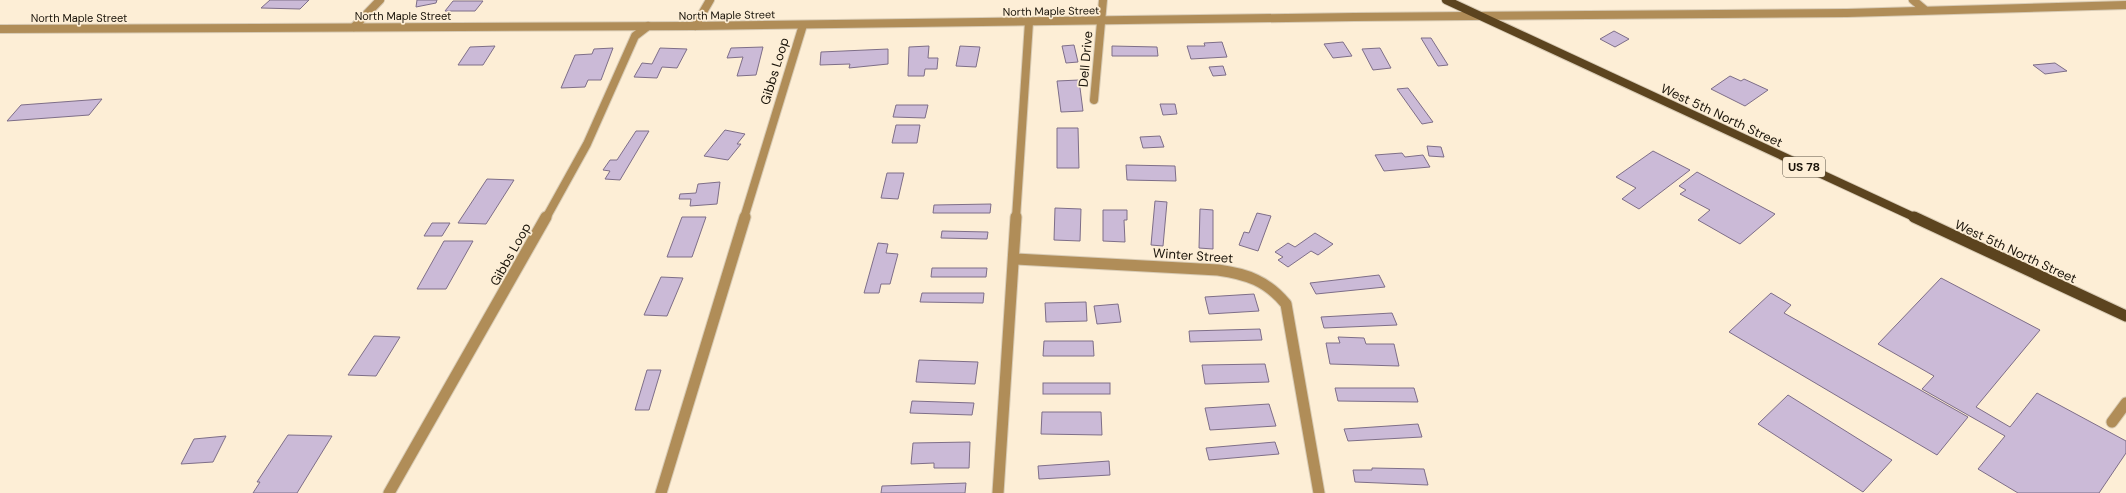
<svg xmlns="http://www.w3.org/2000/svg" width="2126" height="493" font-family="'DM Sans',sans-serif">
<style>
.building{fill:#cbbad7;stroke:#7e6e88}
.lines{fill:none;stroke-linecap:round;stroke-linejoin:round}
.minor-far1-casing{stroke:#d8cbb5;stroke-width:10}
.minor-casing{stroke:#d8cbb5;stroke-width:13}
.tertiary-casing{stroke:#d8cbb5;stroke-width:10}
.primary-far1-casing{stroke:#d8cbb5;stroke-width:10}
.primary-casing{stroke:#d8cbb5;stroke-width:13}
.minor-far1{stroke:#b08d58;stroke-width:8}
.minor{stroke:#b08d58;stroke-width:11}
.tertiary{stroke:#b08d58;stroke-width:8}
.primary-far1{stroke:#5c441f;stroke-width:8}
.primary{stroke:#5c441f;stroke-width:11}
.labels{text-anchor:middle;stroke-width:3.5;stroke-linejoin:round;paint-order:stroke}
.far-street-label{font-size:11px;fill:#181208;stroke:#fdeed6}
.shield{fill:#fdeed6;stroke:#5d5446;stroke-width:1}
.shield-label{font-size:12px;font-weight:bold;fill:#181208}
.street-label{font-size:13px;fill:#181208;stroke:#fdeed6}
</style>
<rect width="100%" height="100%" fill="#fdeed6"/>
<!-- building -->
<g class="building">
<path d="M270,0h39l-9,9 -39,-1z"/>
<path d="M417,0h20l-1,3 -20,4z"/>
<path d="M453,1h30l-8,10h-30z"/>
<path d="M1614,31l15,8 -14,8 -15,-8z"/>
<path d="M1421,38h10l17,27 -10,1z"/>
<path d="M1222,42l5,15 -36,2 -4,-13h18l-1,-3z"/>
<path d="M1343,42l9,14 -19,2 -9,-14z"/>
<path d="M1074,45l4,17 -12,1 -4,-17z"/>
<path d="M495,46l-12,19h-25l12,-18z"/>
<path d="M929,46l-1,12h10l-1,11h-12l-1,7h-16l1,-29z"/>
<path d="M960,46l20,1 -4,20 -20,-1z"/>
<path d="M1112,46l45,1 1,9h-46z"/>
<path d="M763,47l-7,28 -19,1 6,-19 -16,1 4,-10z"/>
<path d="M613,48l-12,32h-13l-3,7 -24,1 14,-33 17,-1 2,-5z"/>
<path d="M660,48l27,1 -10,19 -15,-1 -5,11 -23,-1 8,-14 10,1z"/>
<path d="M1380,48l11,20 -18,2 -11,-21z"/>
<path d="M888,49v15l-39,4 1,-4 -30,1 1,-13z"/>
<path d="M2055,63l12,8 -22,3 -12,-9z"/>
<path d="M1223,66l3,9 -13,1 -4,-9z"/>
<path d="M1730,76l11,5 3,-2 24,11 -23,16 -34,-17z"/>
<path d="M1079,80l4,31 -22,1 -4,-31z"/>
<path d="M1408,88l25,34 -11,2 -25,-35z"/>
<path d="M102,99l-13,16 -82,6 14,-16z"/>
<path d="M1160,104h15l2,10 -14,1z"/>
<path d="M896,105h32l-3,13 -32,-1z"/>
<path d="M896,125h24l-3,18h-25z"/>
<path d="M1057,128h21l1,40h-22z"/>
<path d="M725,130l20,4 -8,10h4l-13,16 -24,-4z"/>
<path d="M636,131h13l-29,49 -15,-1 5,-8 -7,-1 7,-10h7z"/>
<path d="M1160,136l4,11 -21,1 -3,-11z"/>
<path d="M1427,146l14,1 3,10 -15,-1z"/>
<path d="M1653,151l37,19 -51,39 -17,-10 14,-11 -20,-11z"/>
<path d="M1402,153l3,4 18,-2 7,12 -46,4 -9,-16z"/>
<path d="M1126,165l49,1 1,15 -49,-1z"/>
<path d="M1697,172l78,42 -35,30 -42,-24 12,-10 -30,-16 6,-4 -7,-4z"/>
<path d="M887,173h17l-6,26 -17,-1z"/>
<path d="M487,179l27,1 -28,44 -28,-1z"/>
<path d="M720,182l-3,22 -27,2 1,-7h-12l1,-5 16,-1 2,-9z"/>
<path d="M1155,201l12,1 -4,44 -12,-1z"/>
<path d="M991,204l-1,9h-57l1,-8z"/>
<path d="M1055,208l26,1 -1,32 -26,-1z"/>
<path d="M1200,209l13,1v39l-14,-1z"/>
<path d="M1103,210h24v10h-3l1,22 -22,-1z"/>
<path d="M1257,213l14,3 -13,35 -19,-6 5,-13 5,1z"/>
<path d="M682,217h24l-14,40h-25z"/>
<path d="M432,223h18l-8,13h-18z"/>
<path d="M942,231l46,1 -1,7 -46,-1z"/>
<path d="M1315,233l18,11 -15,11 -7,-4 -23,16 -10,-7 5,-3 -8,-5 13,-9 7,4z"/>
<path d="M444,241h29l-27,48h-29z"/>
<path d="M878,243l10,1 -2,9 12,1 -8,30h-9l-2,9h-15z"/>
<path d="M932,268h55l-1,9h-55z"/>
<path d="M1379,275l6,12 -69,7 -6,-11z"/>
<path d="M661,277l22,1 -16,38 -23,-1z"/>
<path d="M1941,278l99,52 -64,77 34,20 27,-34 89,48v12l-27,40h-81l-40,-24 27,-33 -83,-47 12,-13 -56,-32z"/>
<path d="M922,293h62l-1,10 -63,-1z"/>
<path d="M1771,293l20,12 -7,8 184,104 -31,38 -208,-123z"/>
<path d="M1254,294l5,17 -50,3 -4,-17z"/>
<path d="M1086,302l1,19 -41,1 -1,-19z"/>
<path d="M1118,304l3,18 -24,2 -3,-18z"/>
<path d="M1392,313l5,12 -73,3 -3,-11z"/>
<path d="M1260,329l2,11 -72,2 -1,-11z"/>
<path d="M374,336l26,1 -24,39 -28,-1z"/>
<path d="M1338,337l26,1 2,6h28l5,22 -69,-2 -4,-21h14z"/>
<path d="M1044,341h49l1,15h-51z"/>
<path d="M919,360l59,2 -3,22 -59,-2z"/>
<path d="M1265,364l4,18 -64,2 -3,-19z"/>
<path d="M647,370h14l-12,40h-14z"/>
<rect x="1043" y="383" width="67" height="11"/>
<path d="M1335,388h79l4,14 -80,-1z"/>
<path d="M1788,395l104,65 -29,32 -105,-68z"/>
<path d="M912,401l62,2 -2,12 -62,-2z"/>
<path d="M1269,404l7,22 -66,4 -5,-22z"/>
<path d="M1042,412h59l1,23 -61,-1z"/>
<path d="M1418,424l4,13 -74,4 -4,-12z"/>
<path d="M288,435l44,1 -35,57h-44l7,-11h-3z"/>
<path d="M226,436l-13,26 -32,2 13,-25z"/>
<path d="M970,442l-1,26h-35v-5l-23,1 2,-21z"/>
<path d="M1275,442l4,12 -70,6 -3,-12z"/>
<path d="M1109,461l1,14 -71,4 -1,-13z"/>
<path d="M1372,468l52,1 4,16 -73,-3 -2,-12h19z"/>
<path d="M966,483l-1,10h-84l1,-7z"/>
</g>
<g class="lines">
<defs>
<g id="minor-far1">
<path d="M1913,0l12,10"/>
<path d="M695,26l15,-26"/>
<path d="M354,27l26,-27"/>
<path d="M1094,100l9,-100"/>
<path d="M546,218l41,-74 48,-108 13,-10"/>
<path d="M744,218l59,-193"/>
<path d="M1016,218l13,-196"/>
</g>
<g id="minor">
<path d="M1015,259l203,11c29,4 49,11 68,34l33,189"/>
<path d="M2112,422l14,-19"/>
<path d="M389,493l157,-276"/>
<path d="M661,493l84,-276"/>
<path d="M998,493l18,-276"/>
</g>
<path id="tertiary" d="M0,29l695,-3 659,-9 493,-4 279,-8"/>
<path id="primary-far1" d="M1446,0l470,218"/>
<path id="primary" d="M1914,217l212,99"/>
</defs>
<!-- minor-far1 casing -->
<use href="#minor-far1" class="minor-far1-casing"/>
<!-- minor casing -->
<use href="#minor" class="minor-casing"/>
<!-- tertiary casing -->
<use href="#tertiary" class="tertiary-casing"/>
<!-- primary-far1 casing -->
<use href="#primary-far1" class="primary-far1-casing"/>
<!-- primary casing -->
<use href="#primary" class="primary-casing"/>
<!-- minor-far1 -->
<use href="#minor-far1" class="minor-far1"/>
<!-- minor -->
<use href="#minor" class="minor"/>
<!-- tertiary -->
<use href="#tertiary" class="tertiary"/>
<!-- primary-far1 -->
<use href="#primary-far1" class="primary-far1"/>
<!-- primary -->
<use href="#primary" class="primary"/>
</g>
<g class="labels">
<!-- far-street labels -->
<g class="far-street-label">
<text transform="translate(1051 11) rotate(-1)" y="4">North Maple Street</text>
<text transform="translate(727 15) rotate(-1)" y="4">North Maple Street</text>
<text x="403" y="20">North Maple Street</text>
<text x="79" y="22">North Maple Street</text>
</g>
<!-- shield labels -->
<rect class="shield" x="1783" y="157" width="42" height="20" rx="3"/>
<g class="shield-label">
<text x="1804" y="171">US 78</text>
</g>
<!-- street labels -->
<g class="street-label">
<text transform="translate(1085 59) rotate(-85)" y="5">Dell Drive</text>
<text transform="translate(774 71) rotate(-73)" y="5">Gibbs Loop</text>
<text transform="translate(1722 115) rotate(25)" y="5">West 5th North Street</text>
<text transform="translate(2016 251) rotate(25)" y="5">West 5th North Street</text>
<text transform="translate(510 254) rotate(-61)" y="5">Gibbs Loop</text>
<text transform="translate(1193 255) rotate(4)" y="5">Winter Street</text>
</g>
</g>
</svg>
